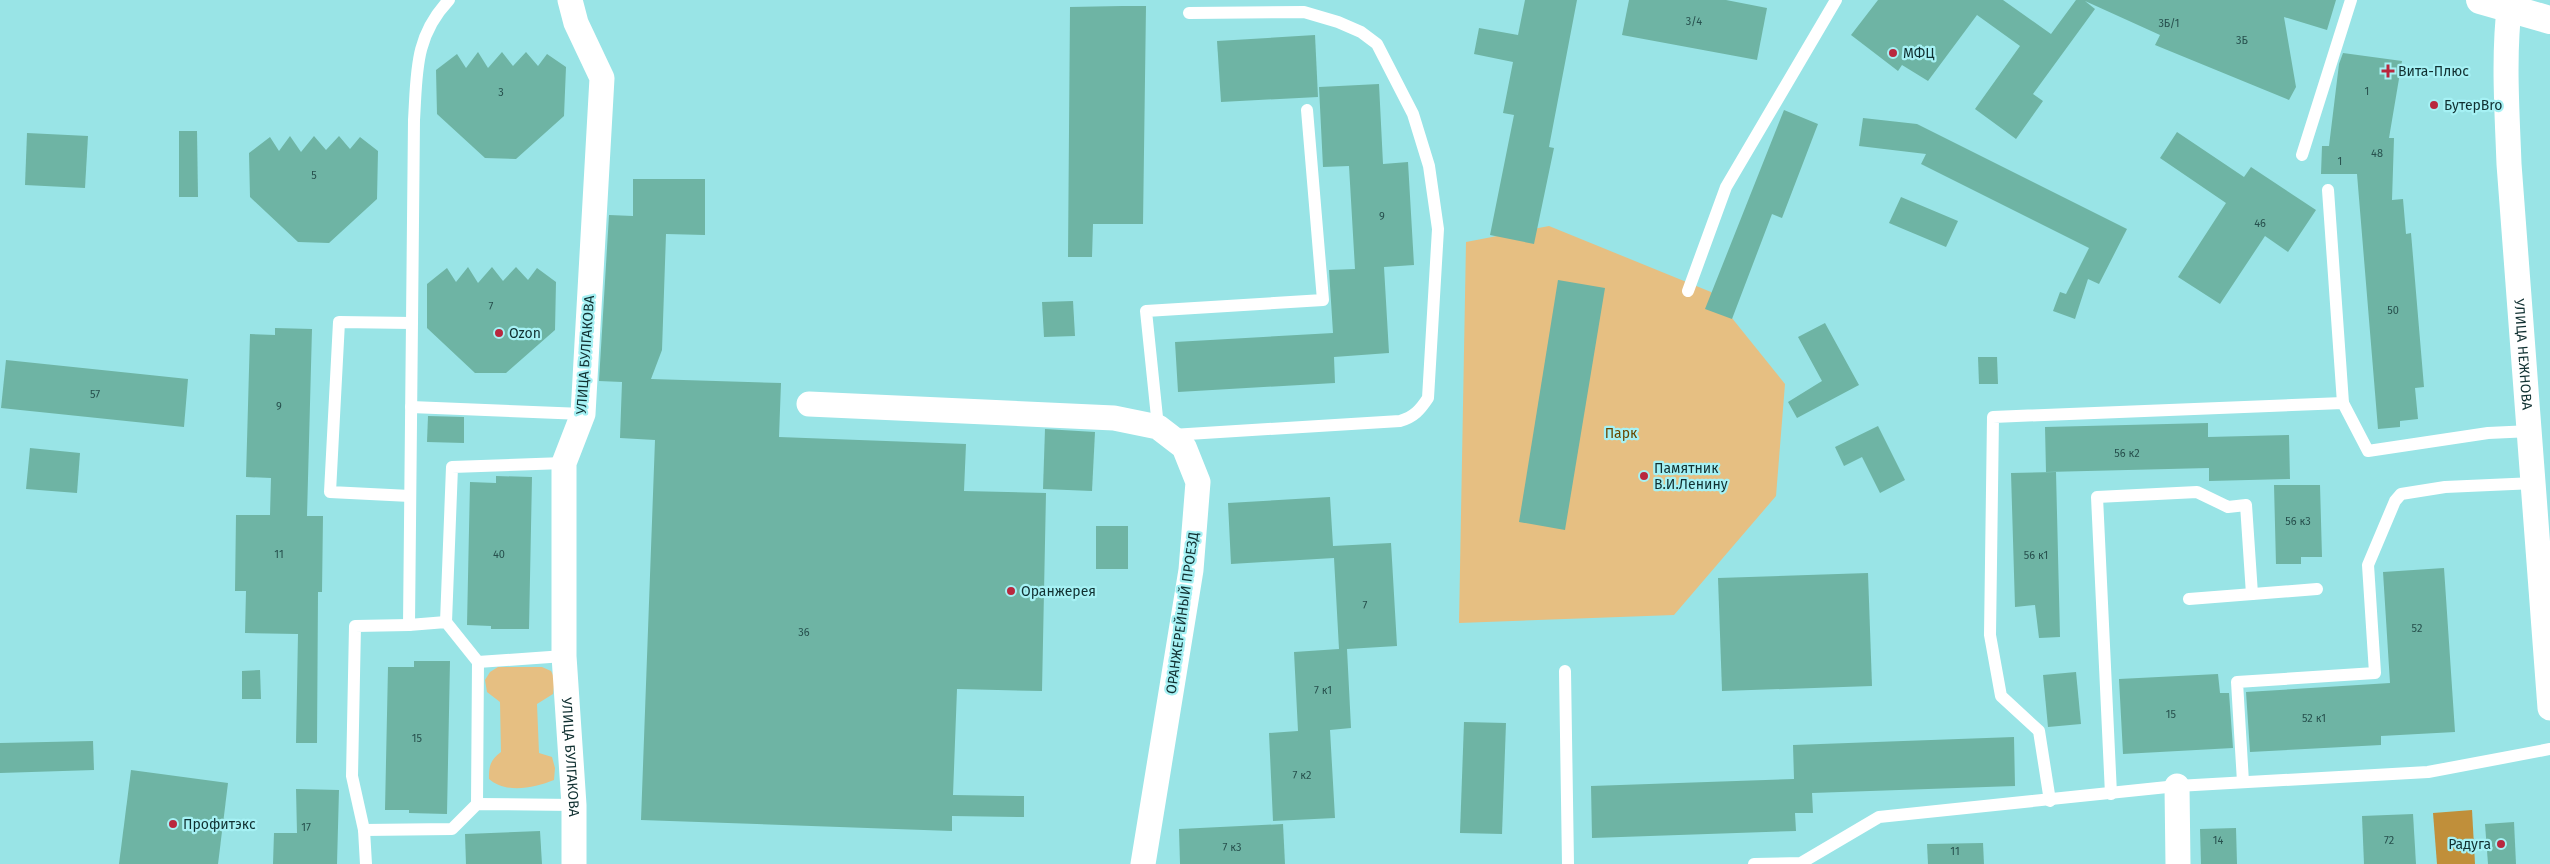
<svg xmlns="http://www.w3.org/2000/svg" width="2550" height="864" font-family="'Fira Sans',sans-serif">
<style>
.green{fill:#e6bf82}
.forest{fill:#c08f3a}
.building{fill:#6eb4a4}
.lines{fill:none;stroke-linecap:round;stroke-linejoin:round}
.service{stroke:#fff;stroke-width:12}
.minor{stroke:#fff;stroke-width:25}
.tertiary{stroke:#fff;stroke-width:28}
.poi-dot{fill:#b9283e;stroke:#a6f1f4;stroke-width:2}
.labels{text-anchor:middle;stroke-width:4.5;stroke-linejoin:round;paint-order:stroke}
.number-label{font-size:11px;fill:#28514e}
.poi-label{font-size:14px;fill:#103031;stroke:#a6f1f4;text-anchor:start}
.street-label{font-size:14px;fill:#103031;stroke:#a6f1f4}
.park-label{font-size:14px;fill:#684700;stroke:#a6f1f4}
</style>
<rect width="100%" height="100%" fill="#99e4e6"/>
<!-- green -->
<g class="green">
<path d="M1549,226l162,66 74,92 -9,112 -102,119 -215,8 7,-381z"/>
<path d="M498,667h44l9,4 4,8 -2,15 -16,10 2,49 13,4 3,11 -1,12c-20,8 -48,14 -65,-1 0,-13 1,-19 12,-27l-1,-50 -13,-10 -2,-12 5,-8z"/>
</g>
<!-- forest -->
<path class="forest" d="M2472,810l3,54h-38l-4,-51z"/>
<!-- building -->
<g class="building">
<path d="M1525,0h52l-28,147 5,1 -20,96 -44,-9 24,-120 -11,-2 10,-51 -39,-8 5,-26 39,7z"/>
<path d="M1629,0h97l41,8 -10,52 -135,-25z"/>
<path d="M1878,0h125l48,34 25,-34h260l-9,30 -43,-13 12,70 -7,13 -134,-55 5,-10 -75,-34 10,8 -62,85 10,7 -27,38 -41,-30 45,-63 -43,-31 -49,66 -26,-16 -4,6 -47,-36z"/>
<path d="M1122,6h24l-3,218h-50l-1,33h-24l2,-250z"/>
<path d="M1315,35l3,62 -97,5 -4,-61z"/>
<path d="M478,52l10,16 14,-16 11,14 13,-14 12,14 9,-12 19,13 -2,49 -48,43 -31,-1 -48,-44 -1,-44 21,-16 9,14z"/>
<path d="M2343,53l59,8 -13,77h5l-2,62 11,-1 3,35 5,-1 13,154 -9,1 3,31 -18,2v6l-22,2 -21,-255h-36l1,-28h7l10,-82z"/>
<path d="M1379,84l4,80 25,-2 6,103 -30,2 5,86 -55,4 1,26 -157,9 -3,-50 158,-9 -4,-63 26,-1 -6,-103 -26,1 -4,-80z"/>
<path d="M1784,110l34,14 -36,94 -10,-4 -40,105 -27,-10z"/>
<path d="M1863,118l54,6 210,105 -28,55 -11,-5 -13,40 -22,-8 7,-19 6,2 23,-46 -168,-84 5,-10 -67,-8z"/>
<path d="M179,131h18l1,66h-19z"/>
<path d="M2177,132l67,45 7,-10 65,43 -28,42 -23,-16 -45,68 -42,-27 48,-74 -66,-45z"/>
<path d="M27,133l61,3 -3,52 -60,-3z"/>
<path d="M290,136l11,16 13,-16 12,14 13,-14 11,13 10,-12 18,14 -1,48 -48,44 -31,-1 -48,-45 -1,-44 21,-16 9,14z"/>
<path d="M633,179h72v56l-39,-1 -4,116 -11,29 130,4 -2,54 187,7 -2,47 82,2 -4,198 -85,-2 -4,106 71,1v21l-72,-1v15l-311,-11 14,-380 -35,-2 2,-56 -23,-1 10,-166 24,1z"/>
<path d="M1901,197l57,24 -12,26 -57,-24z"/>
<path d="M468,267l10,16 14,-16 11,14 13,-14 12,13 9,-12 19,14 -1,48 -49,43h-31l-48,-45v-44l20,-16 9,14z"/>
<path d="M1558,280l47,8 -40,242 -46,-8z"/>
<path d="M1073,301l2,35 -31,1 -2,-35z"/>
<path d="M1825,323l34,62 -62,33 -9,-16 34,-21 -24,-44z"/>
<path d="M275,328l37,1 -5,187h16l-1,76h-4l-1,151h-21l2,-109 -53,-1 1,-42h-11l1,-76h34l1,-37 -25,-1 4,-143 25,1z"/>
<path d="M1978,357h19l1,27h-19z"/>
<path d="M6,360l182,19 -4,48 -183,-19z"/>
<path d="M428,416l36,1v26l-37,-1z"/>
<path d="M2208,423v14l81,-2 1,44 -81,2v-13l-163,4 -1,-45z"/>
<path d="M1878,426l27,54 -25,13 -18,-36 -18,9 -9,-19z"/>
<path d="M1045,429l50,3 -3,59 -49,-2z"/>
<path d="M30,448l50,5 -3,40 -51,-4z"/>
<path d="M2056,472l4,165 -21,1 -4,-33 -20,2 -4,-134z"/>
<path d="M496,476l36,1 -3,152h-38v-3l-24,-1 3,-143 26,1z"/>
<path d="M2274,485h46l2,72h-21v7h-25z"/>
<path d="M1330,497l3,49 58,-3 6,103 -50,3 4,79 -21,2 5,88 -62,3 -4,-88 29,-2 -4,-79 45,-3 -5,-91 -103,6 -3,-61z"/>
<rect x="1096" y="526" width="32" height="43"/>
<path d="M2444,568l11,164 -74,4v9l-131,7 -4,-60 144,-9 -7,-111z"/>
<path d="M1868,573l4,113 -150,5 -4,-113z"/>
<path d="M414,661h36l-3,153 -38,-1v-3h-24l3,-143h26z"/>
<path d="M260,670l1,29h-19v-28z"/>
<path d="M2076,672l5,52 -33,3 -5,-52z"/>
<path d="M2218,674l2,19h9l4,55 -110,6 -4,-75z"/>
<path d="M1464,722l42,1 -4,111 -42,-1z"/>
<path d="M2014,737l1,49 -203,7 1,20h-18l1,18 -204,7 -1,-52 203,-7 -1,-34z"/>
<path d="M93,741l1,29 -94,3v-30z"/>
<path d="M131,770l97,13 -10,81h-99z"/>
<path d="M296,789l43,1 -2,74h-64l1,-31h23z"/>
<path d="M2413,814l3,50h-52l-2,-48z"/>
<path d="M2514,822l2,42h-28l-3,-40z"/>
<path d="M1283,824l2,40h-105l-1,-35z"/>
<path d="M2236,828l1,36h-36l-1,-35z"/>
<path d="M540,831l2,33h-76l-1,-30z"/>
<path d="M1983,843l1,21h-56l-1,-20z"/>
</g>
<g class="lines">
<!-- service -->
<g class="service">
<path d="M449,0c-35,37 -32,73 -35,120l-5,505 37,-3 32,40 -1,142"/>
<path d="M2302,155l49,-155"/>
<path d="M2328,190l15,213"/>
<path d="M1688,291l38,-104 110,-187"/>
<path d="M411,407l172,7"/>
<path d="M1158,427l-12,-116 177,-11 -16,-190"/>
<path d="M1172,435l228,-14c14,-4 20,-11 28,-23l10,-169 -9,-63 -16,-52 -36,-70 -16,-12 -23,-10 -34,-10 -115,1"/>
<path d="M410,496l-80,-4 9,-170 73,1"/>
<path d="M2189,599l128,-10"/>
<path d="M446,622l6,-155 112,-4"/>
<path d="M478,662l86,-6"/>
<path d="M1565,671l3,193"/>
<path d="M2243,782l-6,-100 138,-9 -7,-108 27,-64 6,-7 44,-7 90,-4"/>
<path d="M2111,794l-14,-297 100,-5 31,15 18,-2 6,89"/>
<path d="M2050,801l-11,-70 -38,-35 -11,-61 3,-218 350,-14 25,48 120,-18 43,-2"/>
<path d="M364,830l88,-1 25,-25 97,1"/>
<path d="M366,864l-2,-34 -12,-54 3,-150 54,-1"/>
<path d="M1754,864l47,-1 78,-46 298,-31 251,-14 122,-23"/>
</g>
<!-- minor -->
<g class="minor">
<path id="s1" d="M570,0l6,23 26,55 -19,336 -19,49v193l10,149v59"/>
<path id="s2" d="M2510,0c-7,55 -3,109 -1,164l41,544"/>
<path d="M809,404l305,14 44,9 26,20 14,35 -7,88 -48,294"/>
<path d="M2177,786l1,78"/>
</g>
<!-- tertiary -->
<path class="tertiary" d="M2480,0l70,20"/>
</g>
<!-- markers -->
<g class="poi-dot">
<circle cx="1893" cy="53" r="5"/>
<path d="M2385.5 63.5h5v5h5v5h-5v5h-5v-5h-5v-5h5z"/>
<circle cx="2434" cy="105" r="5"/>
<circle cx="499" cy="333" r="5"/>
<circle cx="1644" cy="476" r="5"/>
<circle cx="1011" cy="591" r="5"/>
<circle cx="173" cy="824" r="5"/>
<circle cx="2501" cy="844" r="5"/>
</g>
<g class="labels">
<!-- number labels -->
<g class="number-label">
<text x="1694" y="25">3/4</text>
<text x="2169" y="27">3Б/1</text>
<text x="2242" y="44">3Б</text>
<text x="2367" y="95">1</text>
<text x="501" y="96">3</text>
<text x="2377" y="157">48</text>
<text x="2340" y="165">1</text>
<text x="314" y="179">5</text>
<text x="1382" y="220">9</text>
<text x="2260" y="227">46</text>
<text x="491" y="310">7</text>
<text x="2393" y="314">50</text>
<text x="95" y="398">57</text>
<text x="279" y="410">9</text>
<text x="2127" y="457">56 к2</text>
<text x="2298" y="525">56 к3</text>
<text x="279" y="558">11</text>
<text x="499" y="558">40</text>
<text x="2036" y="559">56 к1</text>
<text x="1365" y="609">7</text>
<text x="2417" y="632">52</text>
<text x="804" y="636">36</text>
<text x="1323" y="694">7 к1</text>
<text x="2171" y="718">15</text>
<text x="2314" y="722">52 к1</text>
<text x="417" y="742">15</text>
<text x="1302" y="779">7 к2</text>
<text x="306" y="831">17</text>
<text x="2218" y="844">14</text>
<text x="2389" y="844">72</text>
<text x="1232" y="851">7 к3</text>
<text x="1955" y="855">11</text>
</g>
<!-- poi labels -->
<g class="poi-label">
<text x="1903" y="58">МФЦ</text>
<text x="2398" y="76">Вита-Плюс</text>
<text x="2444" y="110">БутерBro</text>
<text x="509" y="338">Ozon</text>
<text x="1654" y="473">Памятник<tspan x="1654" dy="16">В.И.Ленину</tspan></text>
<text x="1021" y="596">Оранжерея</text>
<text x="183" y="829">Профитэкс</text>
<text x="2491" y="849" text-anchor="end">Радуга</text>
</g>
<!-- street labels -->
<g class="street-label">
<text dy="5" stroke="none"><textPath href="#s2" startOffset="355">УЛИЦА НЕЖНОВА</textPath></text>
<text transform="translate(585 355) rotate(-86)" y="5">УЛИЦА БУЛГАКОВА</text>
<text transform="translate(1182 613) rotate(-82)" y="5">ОРАНЖЕРЕЙНЫЙ ПРОЕЗД</text>
<text dy="5" stroke="none"><textPath href="#s1" startOffset="768">УЛИЦА БУЛГАКОВА</textPath></text>
</g>
<!-- park labels -->
<g class="park-label">
<text x="1621" y="438">Парк</text>
</g>
</g>
</svg>
